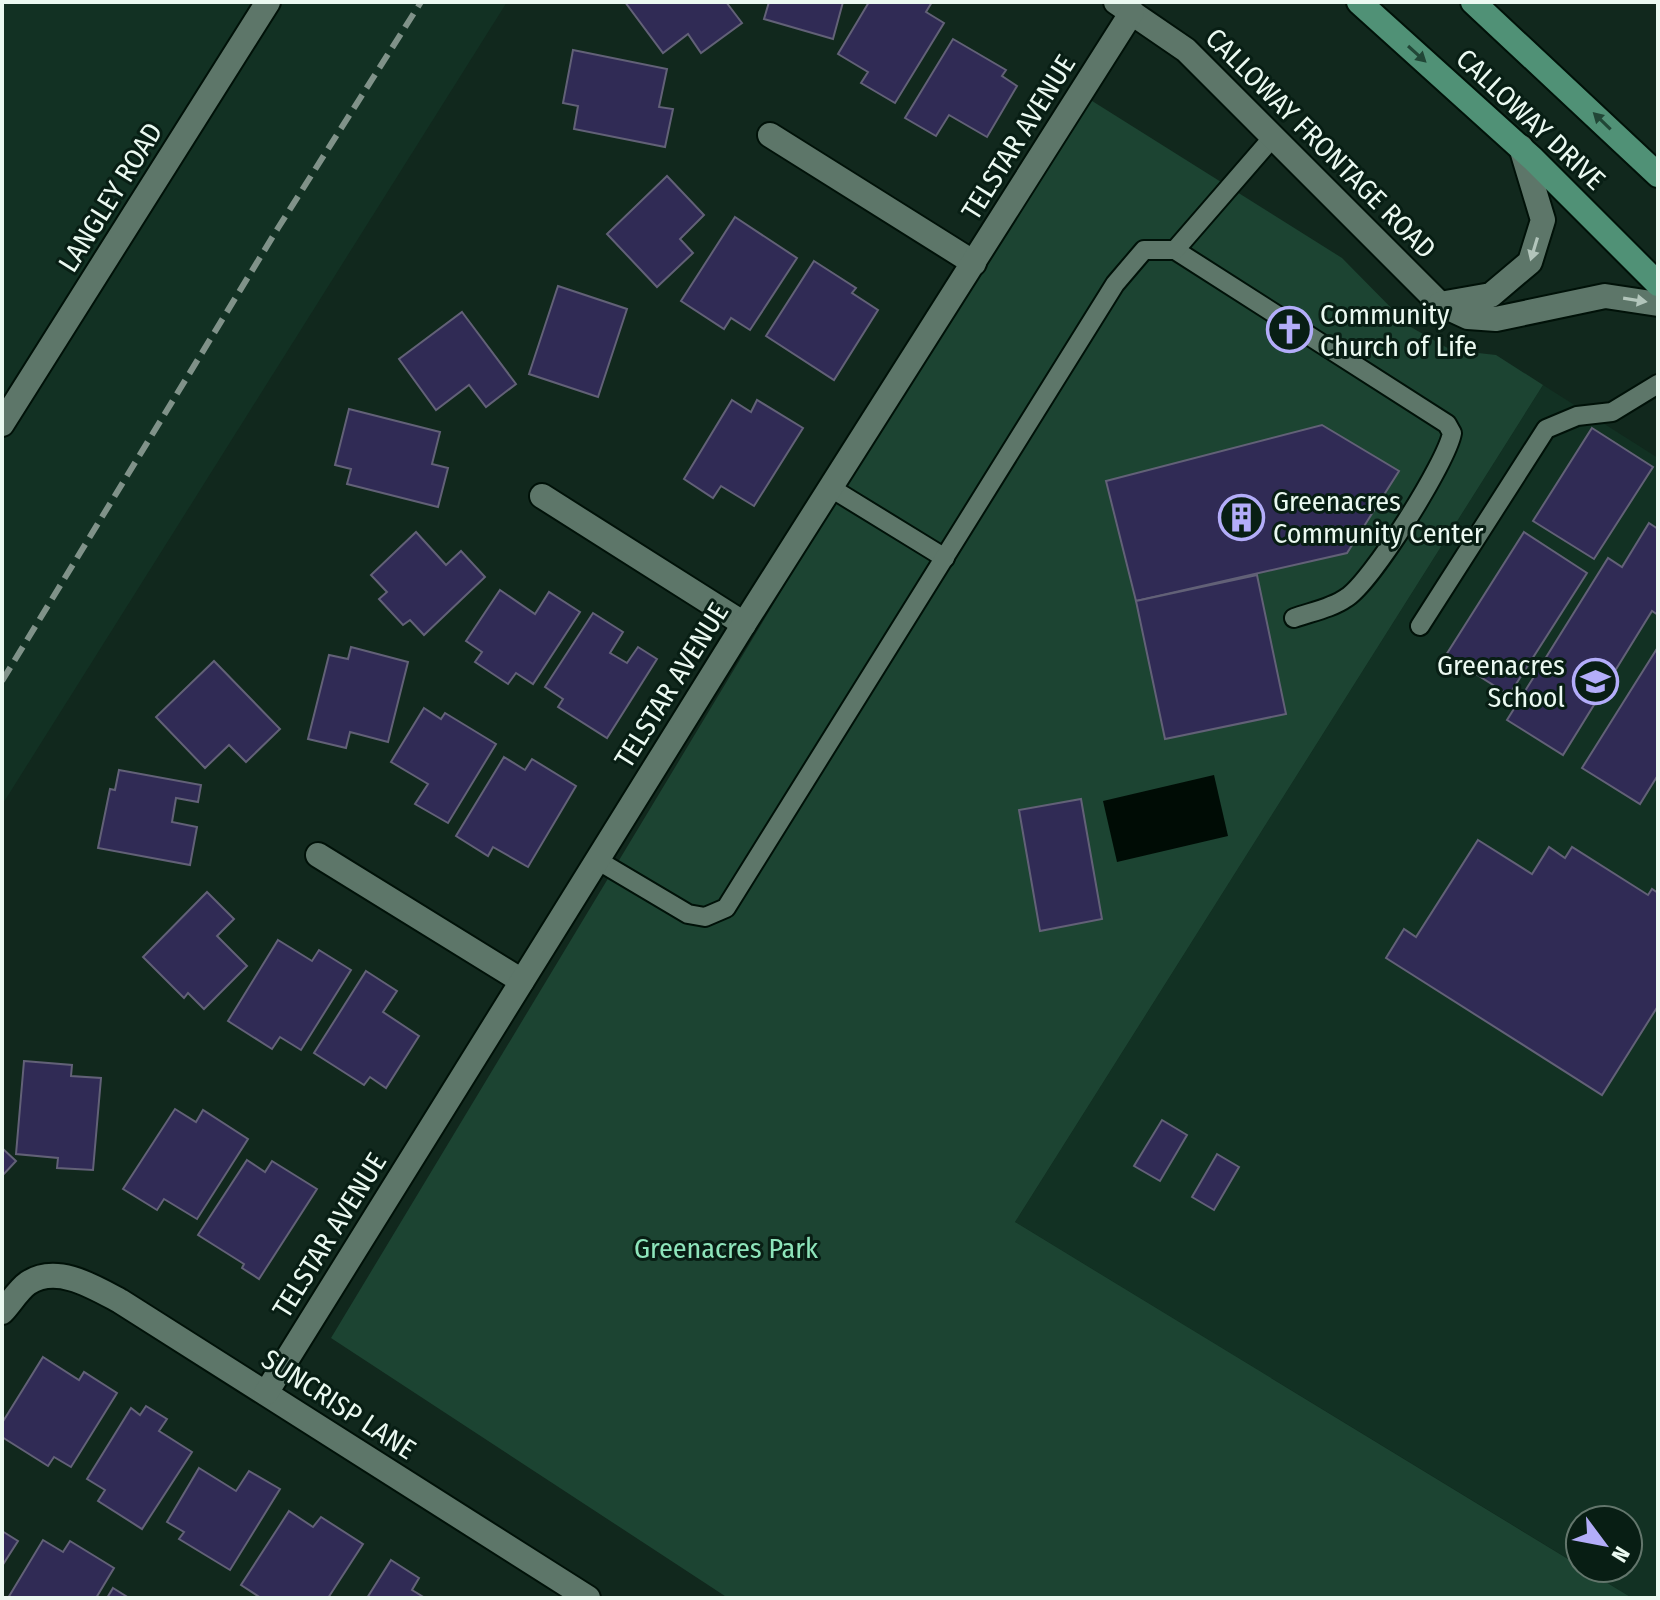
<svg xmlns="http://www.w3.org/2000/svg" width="1660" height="1600" font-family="'Fira Sans Condensed',sans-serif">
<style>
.built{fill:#123123}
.green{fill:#1c4432}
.water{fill:#000c05}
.building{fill:#302b55;stroke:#626177;stroke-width:2}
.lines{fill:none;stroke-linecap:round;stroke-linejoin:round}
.lane-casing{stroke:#001108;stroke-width:22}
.street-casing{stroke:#001108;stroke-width:28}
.secondary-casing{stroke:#001108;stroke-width:28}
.lane{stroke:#5d7669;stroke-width:18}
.street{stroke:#5d7669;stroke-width:24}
.secondary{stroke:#509176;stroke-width:24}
.rail{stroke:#809289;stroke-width:6;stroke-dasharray:16 8;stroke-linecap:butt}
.oneway{fill:#214636}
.oneway2{fill:#b2c5bb}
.labels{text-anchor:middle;stroke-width:6;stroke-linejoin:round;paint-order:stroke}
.street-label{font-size:28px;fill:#ebf9f1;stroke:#081e14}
.poi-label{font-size:28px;fill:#ebf9f1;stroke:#081e14;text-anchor:start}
.park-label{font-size:28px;fill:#8ee5bb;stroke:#081e14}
</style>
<rect width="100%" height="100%" fill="#11281d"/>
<!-- built -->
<g class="built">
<path d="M2,2h505l-505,803z"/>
<path d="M1543,385l115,73v1140h-26l-49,-30h45v-48h-48v46l-565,-344z"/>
</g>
<!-- green -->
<path class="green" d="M1081,94l261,164 67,68 42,24 45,5 47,30 -528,837 617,376h-904l-397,-260z"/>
<!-- water -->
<path class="water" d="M1214,775l14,61 -111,26 -14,-61z"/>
<!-- building -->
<g class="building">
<path d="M625,2h101l16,21 -41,30 -13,-19 -25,19z"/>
<path d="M769,2h74l-10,37 -69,-20z"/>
<path d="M869,2h63l-6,10 18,11 -49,80 -34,-20 7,-11 -30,-18z"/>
<path d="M953,39l53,31 -4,6 15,10 -30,51 -38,-22 -13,21 -31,-18z"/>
<path d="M573,50l94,19 -8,38 14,2 -8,38 -91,-18 4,-23 -15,-3z"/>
<path d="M667,176l37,39 -24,24 13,14 -36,34 -50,-53z"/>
<path d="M735,217l62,41 -47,72 -19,-12 -7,11 -43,-28z"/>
<path d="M814,261l42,27 -4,5 26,17 -44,70 -68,-44z"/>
<path d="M558,286l69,23 -29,88 -69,-23z"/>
<path d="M462,312l54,72 -30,23 -17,-22 -33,25 -37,-51z"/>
<path d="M732,400l19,12 6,-12 46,28 -49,78 -33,-20 -8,12 -29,-19z"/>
<path d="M349,409l91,23 -8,32 16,4 -10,39 -91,-23 4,-15 -16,-4z"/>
<path d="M1322,425l77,46 -52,82 -211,48 -30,-120z"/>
<path d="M1592,428l61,39 -59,92 -61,-38z"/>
<path d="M1649,523l9,6v86l-6,-4 -89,144 -56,-35 101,-162 14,9z"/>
<path d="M416,532l30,33 15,-14 24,26 -61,58 -14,-15 -7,5 -24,-26 8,-7 -16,-17z"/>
<path d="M1524,532l63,41 -78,122 -63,-40z"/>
<path d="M1257,575l29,139 -121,25 -29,-138z"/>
<path d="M500,590l35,24 14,-22 31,20 -47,72 -17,-11 -8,11 -33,-22 7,-10 -16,-11z"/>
<path d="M593,613l30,19 -13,21 17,10 11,-16 19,12 -50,79 -49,-31 5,-8 -18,-12z"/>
<path d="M351,647l57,15 -20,80 -38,-10 -4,16 -38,-9 21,-84 19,4z"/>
<path d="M1658,647v128l-18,29 -58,-36z"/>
<path d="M214,661l66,68 -34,33 -17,-17 -24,23 -49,-51z"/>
<path d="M424,708l17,11 4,-6 51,31 -48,79 -33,-19 13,-20 -37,-22z"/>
<path d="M504,757l21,13 7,-11 44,27 -48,81 -35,-20 -5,9 -32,-20z"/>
<path d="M119,770l82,15 -3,17 -22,-4 -4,24 25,5 -7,38 -92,-17 12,-59 5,1z"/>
<path d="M1081,799l21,120 -62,12 -21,-121z"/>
<path d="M1478,840l54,34 17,-27 16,11 7,-11 76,48 4,-6 6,4v113l-56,89 -216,-137 18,-29 12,8z"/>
<path d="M207,892l27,27 -17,17 30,30 -43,43 -16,-16 -4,5 -41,-41z"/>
<path d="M278,940l34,21 7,-11 32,20 -50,80 -21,-13 -8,12 -44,-28z"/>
<path d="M366,971l31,20 -14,21 36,24 -33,52 -16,-11 -6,8 -50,-32z"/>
<path d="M24,1061l48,4 -1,11 30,2 -8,92 -36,-2 1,-10 -42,-4z"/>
<path d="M175,1109l21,13 7,-12 45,29 -51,80 -33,-20 -7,11 -34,-21z"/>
<path d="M1162,1120l25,15 -27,46 -26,-15z"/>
<path d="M2,1148l14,13 -14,15z"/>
<path d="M1217,1154l22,13 -25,43 -22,-13z"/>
<path d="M247,1160l18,12 7,-11 45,28 -58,90 -17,-11 2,-4 -46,-29z"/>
<path d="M43,1357l36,23 5,-8 33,21 -46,74 -17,-10 -6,9 -46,-29v-14z"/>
<path d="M146,1406l21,13 -8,12 33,21 -50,77 -44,-28 7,-11 -18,-11 44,-71 9,7z"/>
<path d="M199,1468l37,23 13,-20 31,18 -50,81 -51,-31 5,-7 -17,-10z"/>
<path d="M289,1511l24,16 8,-10 42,27 -35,54h-67l-20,-13z"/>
<path d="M2,1531l16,10 -16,25z"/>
<path d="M43,1540l20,12 7,-11 44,27 -18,30h-88z"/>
<path d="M391,1560l28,18 -7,12 13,8h-58z"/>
<path d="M113,1588l16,10h-22z"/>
</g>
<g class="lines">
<defs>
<g id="lane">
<path d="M1175,250l272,174 5,9c-5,29 -81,150 -106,165 -14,10 -35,14 -52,20"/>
<path d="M831,488l114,70"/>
<path d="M1420,626l126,-197 31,-13 35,-4 46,-28"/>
<path d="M597,860l91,54 17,3 21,-9 389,-624 29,-34h31l98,-113"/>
</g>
<g id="street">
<path d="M1116,2l70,48 254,254"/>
<path d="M770,135l204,128"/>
<path d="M1521,147l22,73 -13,42 -39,33 -51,9 28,13 28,2 109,-23 53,8"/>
<path d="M2,424l266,-422"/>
<path d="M542,496l202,128"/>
<path d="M318,855l204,126"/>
<path d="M2,1312c8,-8 16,-22 26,-29 29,-19 66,4 92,18l468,297"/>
<path d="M266,1393l478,-769 388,-612"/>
</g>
<g id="secondary">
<path d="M1359,2l174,157 125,125"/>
<path d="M1473,2l185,173"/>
</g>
</defs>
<!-- lane casing -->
<use href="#lane" class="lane-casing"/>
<!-- street casing -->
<use href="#street" class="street-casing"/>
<!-- secondary casing -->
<use href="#secondary" class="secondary-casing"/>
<!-- lane -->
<use href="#lane" class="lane"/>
<!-- street -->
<use href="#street" class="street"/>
<!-- secondary -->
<use href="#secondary" class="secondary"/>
<!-- rail -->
<path class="rail" d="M2,681l276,-453 143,-226"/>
</g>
<!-- one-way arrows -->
<defs><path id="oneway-solid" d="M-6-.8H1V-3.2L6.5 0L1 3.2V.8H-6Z" transform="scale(2)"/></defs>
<g class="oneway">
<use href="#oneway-solid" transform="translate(1417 54) rotate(42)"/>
<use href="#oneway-solid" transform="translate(1602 121) rotate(-136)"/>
</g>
<g class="oneway2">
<use href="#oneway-solid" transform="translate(1534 249) rotate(107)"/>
<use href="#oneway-solid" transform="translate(1635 300) rotate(9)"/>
</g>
<!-- icons -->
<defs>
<symbol id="church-ring" viewBox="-11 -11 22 22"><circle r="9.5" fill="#081e14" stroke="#b3adf9" stroke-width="1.5"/><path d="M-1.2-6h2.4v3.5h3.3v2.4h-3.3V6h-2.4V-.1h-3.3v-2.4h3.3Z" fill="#b3adf9"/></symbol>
<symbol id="building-ring" viewBox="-11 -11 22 22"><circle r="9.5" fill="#081e14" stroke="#b3adf9" stroke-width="1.5"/><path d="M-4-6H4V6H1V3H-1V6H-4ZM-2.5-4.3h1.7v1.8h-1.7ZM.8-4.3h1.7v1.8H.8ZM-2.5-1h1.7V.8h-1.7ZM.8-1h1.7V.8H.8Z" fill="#b3adf9"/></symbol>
<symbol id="school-ring" viewBox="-11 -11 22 22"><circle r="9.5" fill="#081e14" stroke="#b3adf9" stroke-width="1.5"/><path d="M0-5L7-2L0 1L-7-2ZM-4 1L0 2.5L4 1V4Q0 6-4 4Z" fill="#b3adf9"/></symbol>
</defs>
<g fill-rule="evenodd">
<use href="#church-ring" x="1264" y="304" width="51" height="51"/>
<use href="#building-ring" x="1216" y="492" width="51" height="51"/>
<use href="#school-ring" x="1570" y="656" width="51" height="51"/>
</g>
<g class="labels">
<!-- street labels -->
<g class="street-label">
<text transform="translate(1531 119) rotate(43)" y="10">CALLOWAY DRIVE</text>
<text transform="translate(1018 137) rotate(-58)" y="10">TELSTAR AVENUE</text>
<text transform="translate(1321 143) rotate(45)" y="10">CALLOWAY FRONTAGE ROAD</text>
<text transform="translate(110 197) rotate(-58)" y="10">LANGLEY ROAD</text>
<text transform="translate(671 685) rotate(-58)" y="10">TELSTAR AVENUE</text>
<text transform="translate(329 1235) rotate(-58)" y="10">TELSTAR AVENUE</text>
<text transform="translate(339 1404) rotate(33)" y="10">SUNCRISP LANE</text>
</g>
<!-- poi labels -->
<g class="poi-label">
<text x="1320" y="324">Community<tspan x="1320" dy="32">Church of Life</tspan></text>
<text x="1273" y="511">Greenacres<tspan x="1273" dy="32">Community Center</tspan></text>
<text x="1565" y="675" text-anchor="end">Greenacres<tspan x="1565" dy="32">School</tspan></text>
</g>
<!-- park labels -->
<g class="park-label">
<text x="726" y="1258">Greenacres Park</text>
</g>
</g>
<!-- border -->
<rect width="1660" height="1600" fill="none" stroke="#ebf9f1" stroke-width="8"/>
<!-- north arrow -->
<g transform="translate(1604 1544) rotate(122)"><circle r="38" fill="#081e14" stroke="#63766c" stroke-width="2"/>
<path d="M0-6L14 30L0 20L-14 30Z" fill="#b3adf9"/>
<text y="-12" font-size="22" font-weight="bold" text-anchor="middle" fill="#ebf9f1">N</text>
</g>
</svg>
